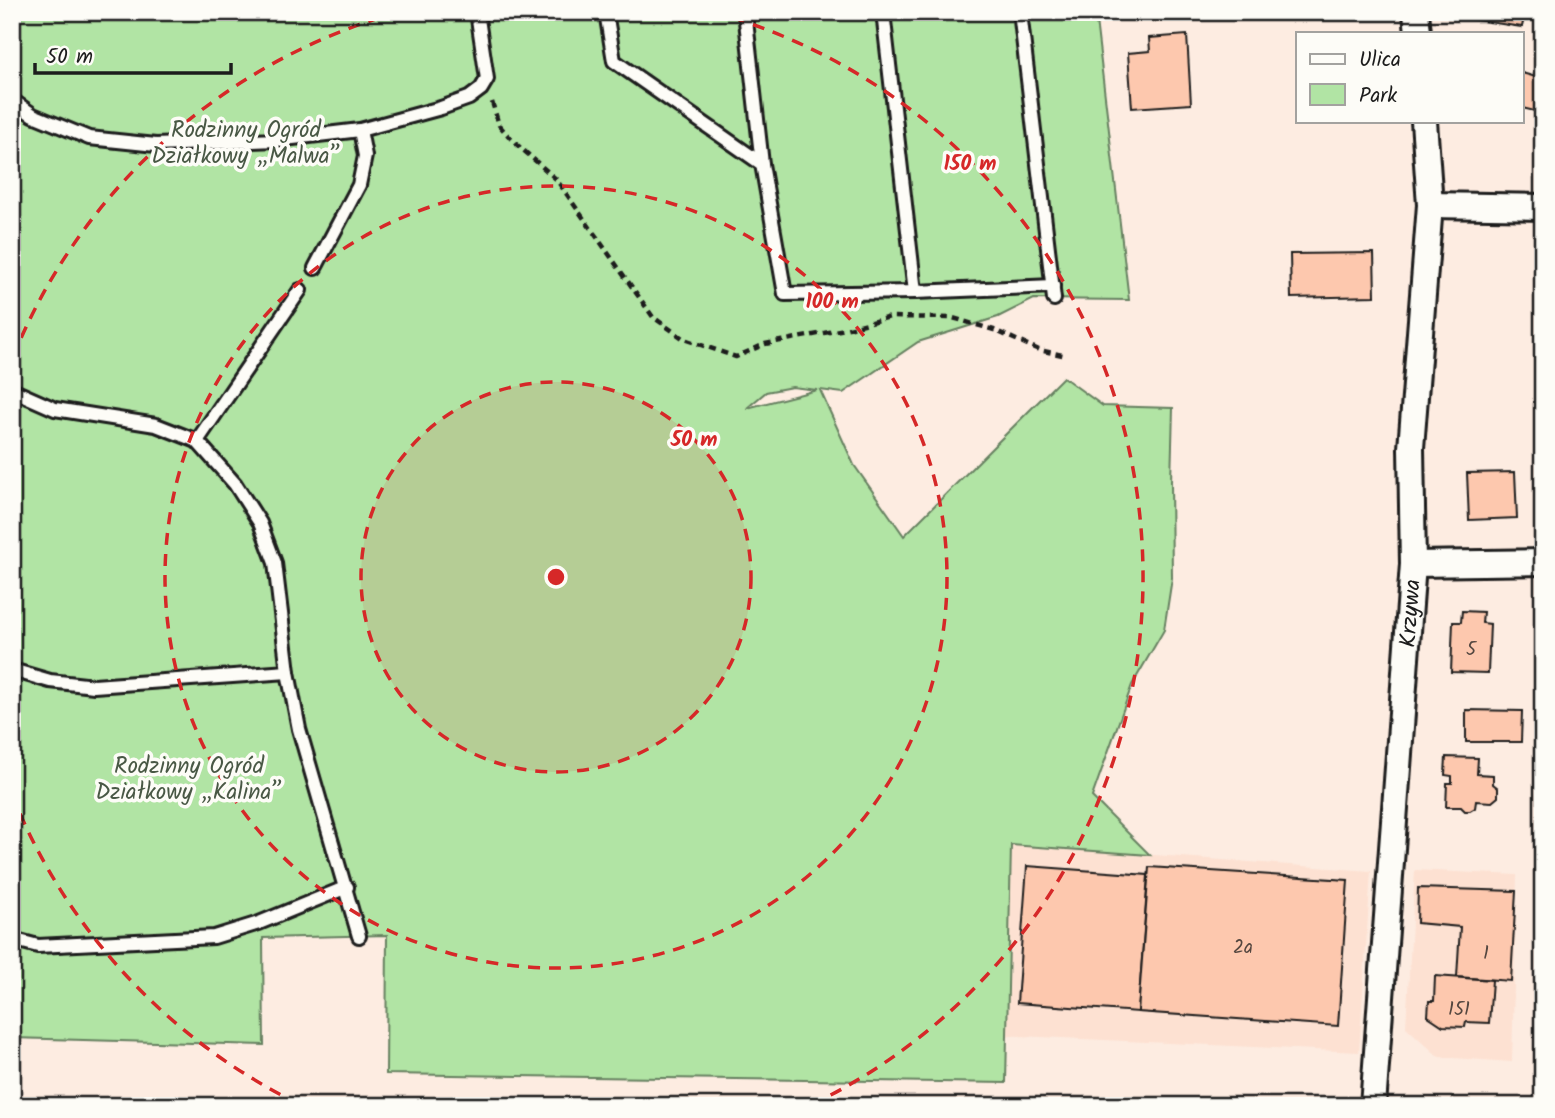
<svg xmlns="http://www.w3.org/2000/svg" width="1555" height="1118" font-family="Kalam,sans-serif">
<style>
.built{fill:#fde1d2}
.green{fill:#b1e4a4;stroke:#668060;stroke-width:2;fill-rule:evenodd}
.building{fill:#fdc8ae;stroke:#1c1c1c;stroke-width:2}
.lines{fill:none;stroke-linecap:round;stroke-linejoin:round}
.service-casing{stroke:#1c1c1c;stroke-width:18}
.minor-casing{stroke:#1c1c1c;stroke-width:30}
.path{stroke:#1c1c1c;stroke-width:4.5;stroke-dasharray:7 5;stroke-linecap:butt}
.service{stroke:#fdfcf7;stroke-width:12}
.minor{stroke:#fdfcf7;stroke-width:24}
.ring{fill:none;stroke:#d62828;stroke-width:3.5;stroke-dasharray:12 9}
.labels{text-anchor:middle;stroke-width:7;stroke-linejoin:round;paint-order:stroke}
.number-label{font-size:19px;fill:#544740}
.park-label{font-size:23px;fill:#495845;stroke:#fdfcf7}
.street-label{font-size:23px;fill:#1c1c1c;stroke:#fdfcf7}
.centre{fill:#d62828;stroke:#fdfcf7;stroke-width:3.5}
.ring-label{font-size:21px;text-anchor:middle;font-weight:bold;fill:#d62828;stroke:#fdfcf7;stroke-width:7;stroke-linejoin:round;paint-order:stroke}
</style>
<rect width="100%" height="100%" fill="#fdece1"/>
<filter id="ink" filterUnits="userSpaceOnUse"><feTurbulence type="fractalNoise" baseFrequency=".0143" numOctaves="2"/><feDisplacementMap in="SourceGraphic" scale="14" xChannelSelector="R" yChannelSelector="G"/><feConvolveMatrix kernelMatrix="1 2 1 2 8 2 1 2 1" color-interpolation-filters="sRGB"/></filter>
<g filter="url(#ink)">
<!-- built -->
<g class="built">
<path d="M1004,844l367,27 -12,181 -360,-17z"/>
<path d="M1415,870l102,5 -5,187 -73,-5 -33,-30z"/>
</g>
<!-- green -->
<path class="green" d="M12,12h1083l34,288 -95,-1 -36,18 -80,25 -75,51 -23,-3 34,75 50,71 159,-159 40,29 70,2 -2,74 1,96 -8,52 -32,55 -40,112 58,58 -139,-10 -5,238 -620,-9 1,-139 -124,3 1,107 -252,-7zM792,387l25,3 -70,18 19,-16z"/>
<!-- building -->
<g class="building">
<path d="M1470,12h55l-3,15 -53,-8z"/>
<path d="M1187,35l4,69 -59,4 -4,-55 22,-2 -1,-13z"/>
<path d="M1522,73l21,6v34l-21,-5z"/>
<path d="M1374,253l1,43 -84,2 -1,-44z"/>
<path d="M1515,472l2,46 -48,2 -2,-47z"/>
<path d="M1540,605h3v44h-4v16z"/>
<path d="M1462,611l21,1 -1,11 8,1 -2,49 -37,-1 2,-50h8z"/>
<path d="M1466,710l56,1 -1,31h-55z"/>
<path d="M1446,757l32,1 -1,16 16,1v9l5,4v9l-6,5 -16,-1 -1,7 -5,3h-5l-4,-4h-15l1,-24h5v-7l-7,-1z"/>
<path d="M1027,866l121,9 -10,137 -121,-9z"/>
<path d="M1149,867l199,13 -10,146 -200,-14z"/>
<path d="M1418,888l98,3 -5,90 -54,-4 3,-50 -43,-4z"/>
<path d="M1435,976l57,4 -3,43 -23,-1 -1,5 -22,-1 -15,-10 1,-15h5z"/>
</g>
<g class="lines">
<defs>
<g id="service">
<path d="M606,12l8,49 148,103 23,130 130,-2 138,-6"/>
<path d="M745,12l17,152"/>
<path d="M883,12l32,280"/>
<path d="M1020,12l34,287"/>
<path d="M12,100l21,15 56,23 67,7 120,-5 84,-10 81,-22 28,-10 12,-9 6,-10 -10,-67"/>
<path d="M315,268l44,-83 6,-29 -5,-26"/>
<path d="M12,390l43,19 101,16 41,16 38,43 25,39 15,40 13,109 11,57 60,207"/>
<path d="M197,441l103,-151"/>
<path d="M12,670l38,11 44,5 194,-14"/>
<path d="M12,939l26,7 176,-9 45,-14 88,-36"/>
</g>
<g id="minor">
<path d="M1416,12l2,21"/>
<path d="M1430,205l113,2"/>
<path d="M1413,564l130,-2"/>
<path id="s1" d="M1373,1106l40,-542 -2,-116 19,-243 -6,-84"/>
</g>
</defs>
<!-- service casing -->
<use href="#service" class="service-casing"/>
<!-- minor casing -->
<use href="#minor" class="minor-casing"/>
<!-- path -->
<path class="path" d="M492,102l7,23 15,17 42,37 97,138 31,22 52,18 29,-13 80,-15 45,-12 63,1 41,12 45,20 28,6"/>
<!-- service -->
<use href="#service" class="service"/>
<!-- minor -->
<use href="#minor" class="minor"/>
</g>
</g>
<!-- distance rings -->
<circle cx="556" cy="577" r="195" fill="#d62828" fill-opacity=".12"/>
<g class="ring">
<circle cx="556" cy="577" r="195"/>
<circle cx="556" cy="577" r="391"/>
<path d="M299 1104A586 586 0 0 1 13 797M13 357A586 586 0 0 1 399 12M713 12A586 586 0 0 1 813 1104"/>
</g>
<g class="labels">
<!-- number labels -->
<g class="number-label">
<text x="1471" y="655">5</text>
<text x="1243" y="953">2a</text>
<text x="1486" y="959">1</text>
<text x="1459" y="1015">151</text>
</g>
<!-- park labels -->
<g class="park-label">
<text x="246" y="137">Rodzinny Ogród<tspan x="246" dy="26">Działkowy „Malwa”</tspan></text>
<text x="189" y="773">Rodzinny Ogród<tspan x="189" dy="26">Działkowy „Kalina”</tspan></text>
</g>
<!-- street labels -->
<g class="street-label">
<text dy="8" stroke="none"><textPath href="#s1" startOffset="494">Krzywa</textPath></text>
</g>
</g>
<circle cx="556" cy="577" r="10" class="centre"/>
<g class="ring-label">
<text x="970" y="170">150 m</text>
<text x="832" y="308">100 m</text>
<text x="694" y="446">50 m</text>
</g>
<!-- margin -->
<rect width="1555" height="1118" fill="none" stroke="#fdfcf7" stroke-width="42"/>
<rect x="21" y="21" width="1513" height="1076" fill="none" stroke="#1c1c1c" stroke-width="2.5" filter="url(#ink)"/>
<!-- legend -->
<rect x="1296" y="32" width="228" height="91" fill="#fdfcf7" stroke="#a3a29f" stroke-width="2"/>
<rect x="1310" y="54" width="35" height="10" fill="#fdfcf7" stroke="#a3a29f" stroke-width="2"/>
<text x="1359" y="66" font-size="21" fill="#1c1c1c">Ulica</text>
<rect x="1310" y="84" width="35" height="21" fill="#b1e4a4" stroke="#a3a29f" stroke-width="2"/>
<text x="1359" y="102" font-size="21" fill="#1c1c1c">Park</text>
<!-- scale -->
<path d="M35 63v10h196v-10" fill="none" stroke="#1c1c1c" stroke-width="3.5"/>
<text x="46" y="63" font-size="21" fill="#1c1c1c" stroke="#fdfcf7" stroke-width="5" paint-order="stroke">50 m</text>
</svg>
